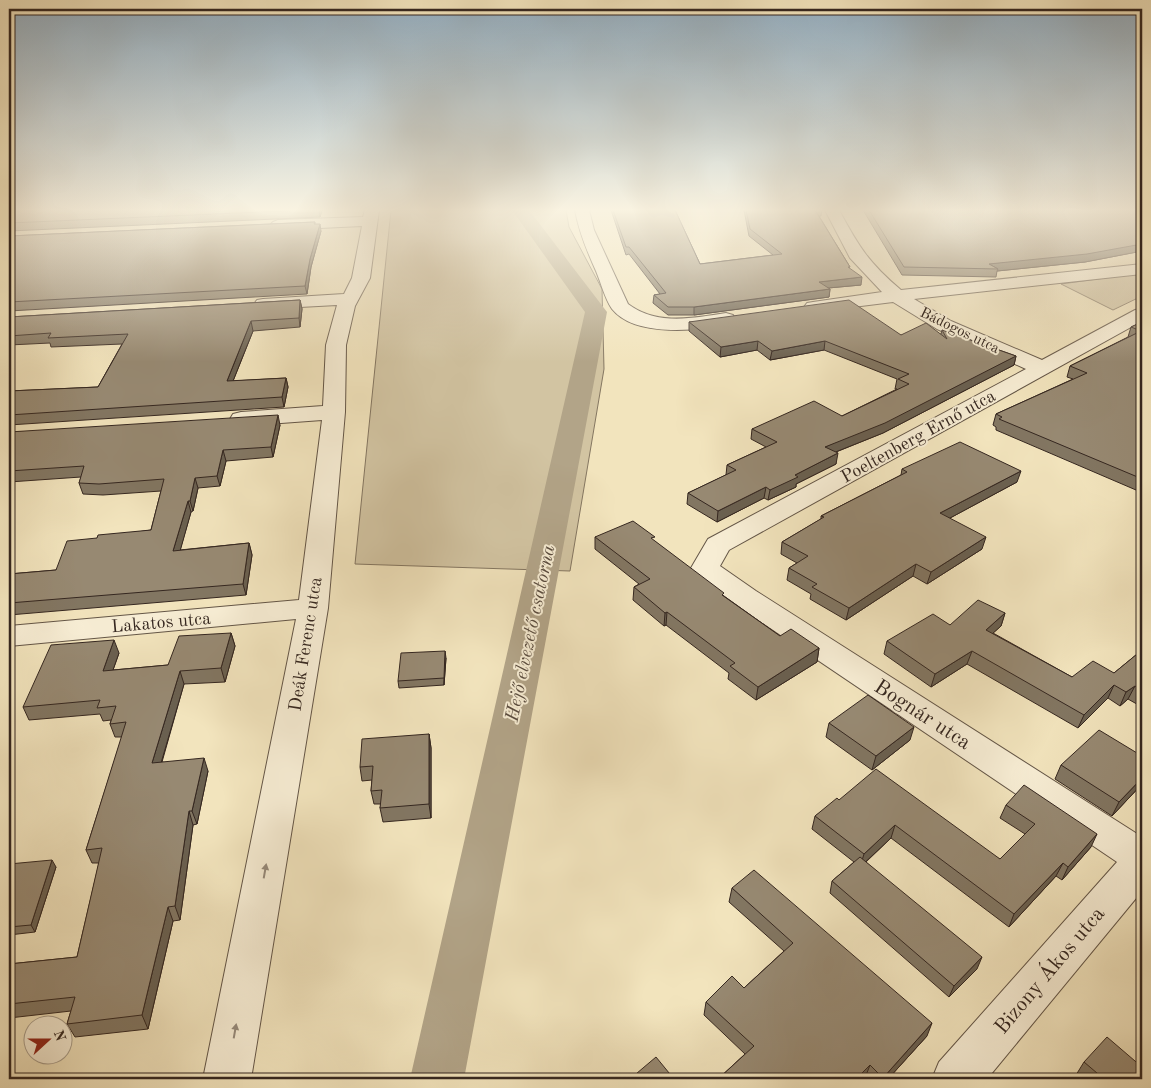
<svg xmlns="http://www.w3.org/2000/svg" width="1151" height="1088" font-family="'Old Standard TT',serif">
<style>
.green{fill:#d2c4a2;stroke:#847661}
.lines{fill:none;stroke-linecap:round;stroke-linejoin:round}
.canal{fill:#b2a488;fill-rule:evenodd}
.minor-casing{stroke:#645647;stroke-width:2}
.minor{fill:#f7edd4;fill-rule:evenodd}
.wall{fill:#827662;stroke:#352720}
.shaded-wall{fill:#6a6050;stroke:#352720}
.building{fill:#978972;stroke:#352720}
.oneway{fill:#968a7a}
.labels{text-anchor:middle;stroke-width:4;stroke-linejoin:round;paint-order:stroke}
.far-street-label{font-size:15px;fill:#352720;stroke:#f7edd4}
.street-label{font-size:18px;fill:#352720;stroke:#f7edd4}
.water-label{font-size:19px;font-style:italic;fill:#5a4c3f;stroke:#f7edd4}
.near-street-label{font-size:21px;fill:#352720;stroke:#f7edd4}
</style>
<rect width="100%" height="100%" fill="#f2e4bd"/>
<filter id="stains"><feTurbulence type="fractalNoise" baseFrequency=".004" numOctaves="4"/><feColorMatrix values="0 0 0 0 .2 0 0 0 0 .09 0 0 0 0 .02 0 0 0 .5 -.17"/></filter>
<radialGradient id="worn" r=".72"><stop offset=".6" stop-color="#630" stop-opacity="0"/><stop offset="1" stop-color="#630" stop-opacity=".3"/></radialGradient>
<!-- green -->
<g class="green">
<path d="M391,210h175l3,17 33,62 2,80 -34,202 -215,-7z"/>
<path d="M1142,273v23l-29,14 -52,-26z"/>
</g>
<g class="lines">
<!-- canal -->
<path class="canal" d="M512,210h17l78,102 -143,767h-54l175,-767z"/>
<defs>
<g id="minor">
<path d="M365,210h14l-9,68 -15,28 -9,39 -1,67 -17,196 -77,471h-48l93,-460 -287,27v-20l290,-26 23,-180 -81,6 -8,-2 -3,-5 3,-5 8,-2 82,-6 3,-61 11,-40 -74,4 -6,-1 -3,-4 3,-4 6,-1 81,-5 8,-16 10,-52 -84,4 -5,-2 -3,-3 3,-3 5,-2 85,-3z"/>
<path d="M575,210h14l5,20 34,74c29,22 65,14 98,9l7,2 2,4 -2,4c-32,8 -98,15 -121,-14 -7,-10 -11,-26 -16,-38 -9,-20 -17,-39 -21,-61z"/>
<path d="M825,210h14c20,37 30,53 62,80l241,-26v10l-228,25 37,22 91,39 93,-50 7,-2v13l-413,229 -9,16 36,25 386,246v54l-155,188h-55l7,-17 178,-200 -381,-257 -41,-31 -4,-6 17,-29 318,-170 -89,-40 -44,-27 -80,10 -6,-1 -3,-4 3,-4 6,-1 69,-10 -32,-34z"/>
</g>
</defs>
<!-- minor casing -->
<use href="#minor" class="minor-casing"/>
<!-- minor -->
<use href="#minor" class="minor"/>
</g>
<!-- wall -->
<g class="wall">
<path d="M9,210h313l-2,7 -311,14z"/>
<path d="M611,210h64l25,54 73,-9 -24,-19 -5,-26h78l-1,6h-2l31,51 -1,1 12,17 -33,3 2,1 -1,8 -135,18h-26l-15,-12 1,-8 6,-1 -31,-40 -3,1z"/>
<path d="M863,210h279v41l-57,11 -88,9 -1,6 -94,-2z"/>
<path d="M315,222v2l6,7 -10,36 -4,27 -298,17v-75z"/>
<path d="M300,300l2,9 -2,18 -47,4 -20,50 53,-3 2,9 -4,20 -275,18v-34l89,-4 24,-43 -71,3 -1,-4 -41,2v-28z"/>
<path d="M689,322l212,13 40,-1 1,-4 74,26 -2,9 -131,68 -47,19v12l-40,20v3l-28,13 -4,-2 -47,24 -30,-18 1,-11 38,-18 1,-10 39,-18 -15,-8 1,-10 90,-13 55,-27h-2l2,-10 -73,-29 -54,10 -13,-10 -37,7 -31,-26z"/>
<path d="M1142,322v163l-6,5 -140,-60v-3l-3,-2 3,-11 77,-35 -6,-2 3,-11 58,-29 3,-10z"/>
<path d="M280,425l-7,32 -47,4 -6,25 -22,2 -5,23 -2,1 -11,38 69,-7 3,12 -6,40 -237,20v-41l47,-4 41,-32 54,-8 10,-39 -58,4 -20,-1 -4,-11 2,-6 -72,5v-50z"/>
<path d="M902,469l115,13 -67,36 32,31 -55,35 -14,-8 -67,44 -36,-21 1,-5 -24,-14 2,-12 8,-5 -16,-9 1,-12 39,-23v-3l80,-41z"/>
<path d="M595,537l59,4 70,55 56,40 39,12 -2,14 -61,38 -28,-21 1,-6 -63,-48 -2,1 -31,-26 1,-13 5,-3 -44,-35z"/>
<path d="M1005,613l-4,13 -8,7 79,44 42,-4 28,-23v57l-14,-8 -8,7 -12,-8 -30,30 -111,-64 -36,23 -47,-33 3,-13 63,-16z"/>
<path d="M231,633l4,13 -10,36 -41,2 -22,78 46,9 -11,53 -4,1 -13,95 -7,1 -25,108 -73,8 -8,-13 4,-13 -62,7v-54l68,-7 22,-94h-7l-6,-13 36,-113h-7l-5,-13 1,-4 -8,1 -3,-7 -71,6 -6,-13 96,-54 -6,17 55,-5z"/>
<path d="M446,658l-2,27 -45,3 -1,-7z"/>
<path d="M829,723l81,17 -38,30 -46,-33z"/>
<path d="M429,734l2,14v70l-48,4 -3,-14 1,-4h-7l-3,-13 1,-11 -10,1 -2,-14z"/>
<path d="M1142,756v28l-30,32 -57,-37 6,-14z"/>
<path d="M839,800l161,59 25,-25 -25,-16 6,-13 85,42 -29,33 -6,-4 -47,51 -118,-89 -25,24 111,107 -28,28 -119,-104 2,-12 22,-19 -42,-33 3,-13z"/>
<path d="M9,864l47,3 -21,65 -26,3z"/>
<path d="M732,888l195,148 -39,43h-21l-2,-1 -1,1h-146l27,-25 -41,-39 2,-13 38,-14 40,-37 -55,-49z"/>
<path d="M1084,1062l58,17h-62l-4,-4z"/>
</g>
<!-- shaded-wall -->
<g class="shaded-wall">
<path d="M319,210h3l-2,7z"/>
<path d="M320,224l1,7 -10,36 -4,27 -2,-8 5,-27z"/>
<path d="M1142,244v7l-57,11 -88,9 1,-2 -9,-5z"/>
<path d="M862,277l-1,8 -44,4 2,-7z"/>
<path d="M830,289l-1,8 -135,18v-8z"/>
<path d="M300,300l2,9 -2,18 -1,-9z"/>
<path d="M251,321l2,10 -24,60 -2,-10z"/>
<path d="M758,341l-1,9 -37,7 1,-10z"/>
<path d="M825,341l-1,9 -54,10 2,-9z"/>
<path d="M1016,356l-2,9 -131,68 -60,24 2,-10z"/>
<path d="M286,378l2,9 -4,20 -2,-10z"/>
<path d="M278,415l2,10 -7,32 -2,-10z"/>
<path d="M223,450l3,11 -6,25 -3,-10z"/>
<path d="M838,453l-2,11 -40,20v3l-28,13 2,-10 25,-15z"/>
<path d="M1021,471l-4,11 -80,43 3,-12z"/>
<path d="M1142,477v8l-6,5 4,-12z"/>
<path d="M195,478l3,10 -5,23 -3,-10z"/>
<path d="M766,487l-2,11 -47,24 1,-11z"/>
<path d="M188,501l3,11 -14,50 -4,-11z"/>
<path d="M986,537l-4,12 -55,35 4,-12z"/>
<path d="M249,543l3,12 -6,40 -3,-11z"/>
<path d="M916,564l-3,12 -67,44 3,-12z"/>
<path d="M667,612l-1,13 -2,1 1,-13z"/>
<path d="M1005,613l-4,13 -19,17 4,-13z"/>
<path d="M231,633l4,13 -10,36 -4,-14z"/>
<path d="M114,640l5,13 -11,31 -5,-13z"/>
<path d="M819,648l-2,14 -61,38 2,-13z"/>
<path d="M445,651l1,7 -2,27v-7z"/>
<path d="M972,651l-5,13 -36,23 4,-13z"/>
<path d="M180,671l4,13 -27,93 -5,-14z"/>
<path d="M1114,685l-6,13 -30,30 6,-13z"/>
<path d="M1135,686l-7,13 -8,7 6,-14z"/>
<path d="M914,727l-4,13 -38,30 4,-14z"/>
<path d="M429,734l2,14v70l-2,-14z"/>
<path d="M204,758l4,13 -11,53 -5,-13z"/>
<path d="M1142,778v6l-30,32 7,-14z"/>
<path d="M189,811l4,14 -13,95 -5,-14z"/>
<path d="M895,825l-4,13 -31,29 4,-13z"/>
<path d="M1097,834l-6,13 -29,33 6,-13z"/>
<path d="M52,860l4,7 -21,65 -4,-7z"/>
<path d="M1063,863l-7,13 -47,51 5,-13z"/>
<path d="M168,907l5,14 -25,108 -6,-14z"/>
<path d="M982,957l-5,12 -28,28 5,-11z"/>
<path d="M932,1023l-5,13 -39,43h-5v-1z"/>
<path d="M870,1065l-5,13 -1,1h-8z"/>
</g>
<!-- building -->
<g class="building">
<path d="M9,210h298l-298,13z"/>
<path d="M613,210h62l25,54 82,-10 -32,-25 -4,-19h69l35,57h-2l14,10 -43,5 11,7 -136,18h-26l-14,-12 12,-2 -37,-46h-3z"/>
<path d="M869,210h273v34l-55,10 -98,10 9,5 -94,-2z"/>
<path d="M315,222l-1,2h6l-10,35 -5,27 -296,16v-66z"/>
<path d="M300,300l-1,18 -48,3 -24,60 59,-3 -4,19 -273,18v-24l89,-4 30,-53 -80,4 3,-5 -42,3v-19z"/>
<path d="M849,300l52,35 25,-12 21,16 -5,-9 74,26 -131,67 -60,24 13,6 -43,22 3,2 -28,13 -4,-3 -48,24 -30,-18 48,-23 -9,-5 50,-23 -25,-13 62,-28 28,15 67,-32 -11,-5 11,-5 -84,-33 -53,10 -14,-10 -37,6 -32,-25z"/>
<path d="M1142,322v155l-2,1 -141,-59 3,-2 -6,-3 91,-41 -17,-7 71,-35 -10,-4z"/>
<path d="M278,415l-7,32 -48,3 -6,26 -22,2 -5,23h-2l-15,50 76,-8 -6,41 -234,19v-29l47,-4 11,-29 30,-3 1,-3 53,-5 13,-51 -65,5 -20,-1 5,-17 -75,5v-39z"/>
<path d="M960,442l61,29 -81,42 46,24 -55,35 -15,-8 -67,44 -37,-21 5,-3 -28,-16 19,-12 -26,-14 42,-25 -3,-1 86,-44 -5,-3z"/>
<path d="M633,521l22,16 -4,1 73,55 -2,2 58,41 11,-7 28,19 -61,39 -28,-21 5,-3 -68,-51 -2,1 -31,-26 16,-8 -55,-42z"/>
<path d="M978,600l27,13 -19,17 86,47 21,-16 21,12 28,-23v40l-7,-4 -9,6 -12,-7 -30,30 -112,-64 -37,23 -48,-33 46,-27 17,11z"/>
<path d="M231,633l-10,35 -41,3 -28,92 52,-5 -12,53h-3l-14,95 -7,1 -26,108 -75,9 8,-27 -66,7v-40l68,-7 25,-109 -16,2 40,-128 -16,2 6,-18 -19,2 3,-8 -77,7 28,-62 63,-5 -11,31 65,-6 11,-29z"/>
<path d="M445,651l-1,27 -46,3 3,-28z"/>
<path d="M868,695l46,32 -38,29 -47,-33z"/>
<path d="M1099,730l43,26v22l-23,24 -58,-37z"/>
<path d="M429,734v70l-49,4 2,-18 -11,1 2,-25 -13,1 2,-28z"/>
<path d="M876,769l124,90 35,-35 -29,-19 18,-20 73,49 -29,33 -5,-4 -49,51 -119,-89 -31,29 -49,-38 22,-18 2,2z"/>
<path d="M860,857l122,100 -28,29 -122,-105z"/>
<path d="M52,860l-21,65 -22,2v-63z"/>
<path d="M754,870l178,153 -49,55 -13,-13 -14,14h-138l36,-33 -48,-44 26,-26 12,12 49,-45 -61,-55z"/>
<path d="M1107,1037l35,30v12h-38l-20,-17z"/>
<path d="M656,1057l18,22h-44z"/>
</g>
<!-- one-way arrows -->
<defs><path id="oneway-solid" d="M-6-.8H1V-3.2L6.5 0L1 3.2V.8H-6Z" transform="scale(1.25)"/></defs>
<g class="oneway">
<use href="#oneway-solid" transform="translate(265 871) rotate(-80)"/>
<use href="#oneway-solid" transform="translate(235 1031) rotate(-80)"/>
</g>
<!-- sky -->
<linearGradient id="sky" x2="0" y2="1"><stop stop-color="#92aec2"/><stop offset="0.58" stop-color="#f9f3e1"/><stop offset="1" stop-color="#f9f3e1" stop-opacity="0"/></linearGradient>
<rect width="1151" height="362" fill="url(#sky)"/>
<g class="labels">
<!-- far-street labels -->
<g class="far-street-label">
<text transform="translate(960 330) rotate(26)" y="5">Bádogos utca</text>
</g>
<!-- street labels -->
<g class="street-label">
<text transform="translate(918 436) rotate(-29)" y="6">Poeltenberg Ernő utca</text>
<text transform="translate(161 622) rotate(-5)" y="6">Lakatos utca</text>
<text transform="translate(305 644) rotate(-81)" y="6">Deák Ferenc utca</text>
</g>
<!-- water labels -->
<g class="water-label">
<text transform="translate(529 633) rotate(-78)" y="7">Hejő elvezető csatorna</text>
</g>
<!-- near-street labels -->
<g class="near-street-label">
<text transform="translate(923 714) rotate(33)" y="7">Bognár utca</text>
<text transform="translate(1049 970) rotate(-50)" y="7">Bizony Ákos utca</text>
</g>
</g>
<!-- margin -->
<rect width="1151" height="1088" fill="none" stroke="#f2e4bd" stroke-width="30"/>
<rect x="10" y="10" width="1131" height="1068" fill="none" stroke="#352720" stroke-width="2.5"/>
<rect x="15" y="15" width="1121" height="1058" fill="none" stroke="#352720"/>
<!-- north arrow -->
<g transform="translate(48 1040) rotate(69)"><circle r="24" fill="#f7edd4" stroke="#a99e8c"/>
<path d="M0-4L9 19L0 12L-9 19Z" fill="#8f2418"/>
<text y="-8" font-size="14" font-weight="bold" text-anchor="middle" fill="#352720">N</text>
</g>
<rect width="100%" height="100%" filter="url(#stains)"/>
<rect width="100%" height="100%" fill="url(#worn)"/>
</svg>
